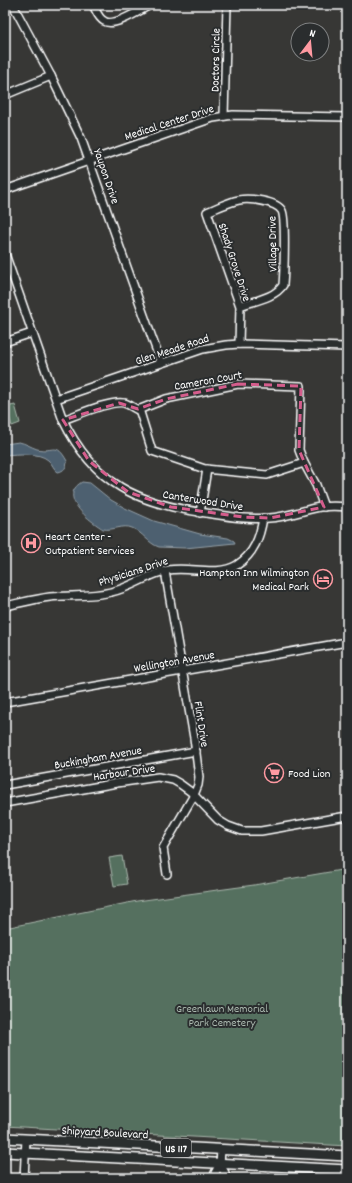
<svg xmlns="http://www.w3.org/2000/svg" width="352" height="1183" font-family="Dekko,sans-serif">
<style>
.green{fill:#55705e;stroke:#aab8ae}
.water{fill:#4d6170;stroke:#94a0a9}
.lines{fill:none;stroke-linecap:round;stroke-linejoin:round}
.minor-casing{stroke:#fff;stroke-width:10}
.major-casing{stroke:#fff;stroke-width:12}
.minor{stroke:#2a2d2e;stroke-width:7}
.major{stroke:#2a2d2e;stroke-width:9}
.marked{fill:none;stroke:#d45d8c;stroke-width:3;stroke-dasharray:8 5;stroke-linejoin:round}
.labels{text-anchor:middle;stroke-width:4;stroke-linejoin:round;paint-order:stroke}
.shield{fill:#2a2d2e;stroke:#bfc0c0;stroke-width:1}
.shield-label{font-size:11px;font-weight:bold;fill:#fff}
.street-label{font-size:12px;fill:#fff;stroke:#2a2d2e}
.poi-label{font-size:12px;fill:#fff;stroke:#2a2d2e;text-anchor:start}
.park-label{font-size:12px;fill:#aab8ae;stroke:#2a2d2e}
</style>
<rect width="100%" height="100%" fill="#373735"/>
<filter id="ink" filterUnits="userSpaceOnUse"><feTurbulence type="fractalNoise" baseFrequency=".025" numOctaves="2"/><feDisplacementMap in="SourceGraphic" scale="8" xChannelSelector="R" yChannelSelector="G"/><feConvolveMatrix kernelMatrix="1 2 1 2 8 2 1 2 1" color-interpolation-filters="sRGB"/></filter>
<g filter="url(#ink)">
<!-- green -->
<g class="green">
<path d="M15,405l5,18 -8,3 -6,-19z"/>
<path d="M122,856l5,28 -13,2 -5,-28z"/>
<path d="M347,869v277l-342,-20v-198l132,-27 117,-16z"/>
</g>
<!-- water -->
<g class="water">
<path d="M19,442c6,1 12,5 18,7 17,4 19,-8 30,12 0,6 -3,10 -9,11 -5,-3 -5,-8 -10,-12 -9,-8 -31,-6 -43,-5v-11z"/>
<path d="M82,482l8,1 21,17 14,8 29,13 46,13 28,4 6,3 1,2 -50,5 -26,-1c-10,-3 -17,-15 -27,-19 -9,-4 -19,3 -29,1 -14,-9 -46,-32 -21,-47z"/>
</g>
<g class="lines">
<defs>
<g id="minor">
<path d="M13,5l38,71 30,62 80,225"/>
<path d="M93,5c3,5 5,13 11,16 10,7 36,-11 46,-16"/>
<path d="M5,95l46,-19"/>
<path d="M224,116l3,-111"/>
<path d="M5,190l208,-72 20,-3 114,2"/>
<path d="M5,254l58,166c31,64 75,84 143,93 20,3 42,7 63,5 18,-1 34,-8 51,-11 9,-1 18,-1 27,0"/>
<path d="M5,342l27,-9"/>
<path d="M239,344l1,-38 -33,-94c10,-4 21,-10 32,-12 10,-2 38,1 43,11 4,8 2,63 1,74 -8,13 -30,16 -43,21"/>
<path d="M56,399l147,-50 23,-4 13,-1 108,3"/>
<path d="M139,409l13,42 53,18 62,6 37,-12"/>
<path d="M63,420c14,-5 48,-20 61,-17 5,1 9,5 14,7l28,-11 72,-15 63,2 -2,64 5,13 12,22 8,22"/>
<path d="M200,513l7,-44"/>
<path d="M165,571l29,167 5,39 -1,8 -4,10 -31,53 4,26"/>
<path d="M5,606c15,-3 30,-7 45,-9 20,-2 41,0 61,-5 20,-4 37,-18 57,-22 23,-4 48,7 69,-5 17,-11 23,-28 26,-47"/>
<path d="M5,702l342,-60"/>
<path d="M5,785l191,-34"/>
<path d="M5,803l112,-20 41,-6 15,3 7,4 11,8 27,28 10,6 14,5h19l86,-15"/>
<path d="M221,1150l-1,14 5,9v5"/>
<path d="M24,1178l2,-39"/>
<path d="M214,1178l1,-5 5,-9"/>
</g>
<g id="major">
<path d="M5,1138l342,18"/>
<path d="M5,1152l342,18"/>
</g>
</defs>
<!-- minor casing -->
<use href="#minor" class="minor-casing"/>
<!-- major casing -->
<use href="#major" class="major-casing"/>
<!-- minor -->
<use href="#minor" class="minor"/>
<!-- major -->
<use href="#major" class="major"/>
</g>
</g>
<!-- marked area -->
<path class="marked" d="M238,384l63,2 -2,64 25,57 -54,11 -27,-1 -72,-10 -43,-15 -39,-31 -26,-41 56,-17 19,6 28,-10z"/>
<!-- icons -->
<defs>
<symbol id="hospital-ring" viewBox="-11 -11 22 22"><circle r="9.5" fill="#2a2d2e" stroke="#ff9aa2" stroke-width="1.5"/><path d="M-5-5h3v3.5h4V-5h3V5h-3V1.5h-4V5h-3Z" fill="#ff9aa2"/></symbol>
<symbol id="hotel-ring" viewBox="-11 -11 22 22"><circle r="9.5" fill="#2a2d2e" stroke="#ff9aa2" stroke-width="1.5"/><path d="M-6-4.5h1.5V1H6V5H4.5V3h-9V5H-6ZM-4 0a1.8 1.8 0 1 1 3.6 0ZM.5 0V-2.5h3Q6-2.5 6 0Z" fill="#ff9aa2"/></symbol>
<symbol id="supermarket-ring" viewBox="-11 -11 22 22"><circle r="9.5" fill="#2a2d2e" stroke="#ff9aa2" stroke-width="1.5"/><path d="M-6-5.5h2.5l.6 2H6L4.5 2H-2.5L-4.4-4H-6ZM-1.5 3.2a1.3 1.3 0 1 0 .1 0ZM3 3.2a1.3 1.3 0 1 0 .1 0Z" fill="#ff9aa2"/></symbol>
</defs>
<g fill-rule="evenodd">
<use href="#hospital-ring" x="20" y="532" width="22" height="22"/>
<use href="#hotel-ring" x="312" y="568" width="22" height="22"/>
<use href="#supermarket-ring" x="263" y="762" width="22" height="22"/>
</g>
<g class="labels">
<!-- shield labels -->
<rect class="shield" x="161" y="1139" width="30" height="18" rx="3"/>
<g class="shield-label">
<text x="176" y="1152">US 117</text>
</g>
<!-- street labels -->
<g class="street-label">
<text transform="translate(215 60) rotate(-89)" y="4">Doctors Circle</text>
<text transform="translate(169 122) rotate(-18)" y="4">Medical Center Drive</text>
<text transform="translate(107 176) rotate(71)" y="4">Yaupon Drive</text>
<text transform="translate(272 244) rotate(-91)" y="4">Village Drive</text>
<text transform="translate(235 262) rotate(72)" y="4">Shady Grove Drive</text>
<text transform="translate(172 349) rotate(-18)" y="4">Glen Meade Road</text>
<text transform="translate(208 380) rotate(-10)" y="4">Cameron Court</text>
<text transform="translate(203 500) rotate(9)" y="4">Canterwood Drive</text>
<text transform="translate(133 571) rotate(-18)" y="4">Physicians Drive</text>
<text transform="translate(174 661) rotate(-10)" y="4">Wellington Avenue</text>
<text transform="translate(202 724) rotate(81)" y="4">Flint Drive</text>
<text transform="translate(98 757) rotate(-10)" y="4">Buckingham Avenue</text>
<text transform="translate(124 772) rotate(-8)" y="4">Harbour Drive</text>
<text transform="translate(105 1132) rotate(3)" y="4">Shipyard Boulevard</text>
</g>
<!-- poi labels -->
<g class="poi-label">
<text x="45" y="540">Heart Center -<tspan x="45" dy="14">Outpatient Services</tspan></text>
<text x="309" y="576" text-anchor="end">Hampton Inn Wilmington<tspan x="309" dy="14">Medical Park</tspan></text>
<text x="288" y="777">Food Lion</text>
</g>
<!-- park labels -->
<g class="park-label">
<text x="222" y="1012">Greenlawn Memorial<tspan x="222" dy="14">Park Cemetery</tspan></text>
</g>
</g>
<!-- margin -->
<rect width="352" height="1183" fill="none" stroke="#2a2d2e" stroke-width="20"/>
<rect x="10" y="10" width="332" height="1163" fill="none" stroke="#fff" stroke-width="1.5" filter="url(#ink)"/>
<!-- north arrow -->
<g transform="translate(310 42) rotate(16)"><circle r="19" fill="#2a2d2e" stroke="#7f8182"/>
<path d="M0-3L7 15L0 10L-7 15Z" fill="#ff9aa2"/>
<text y="-6" font-size="11" font-weight="bold" text-anchor="middle" fill="#ffffff">N</text>
</g>
</svg>
